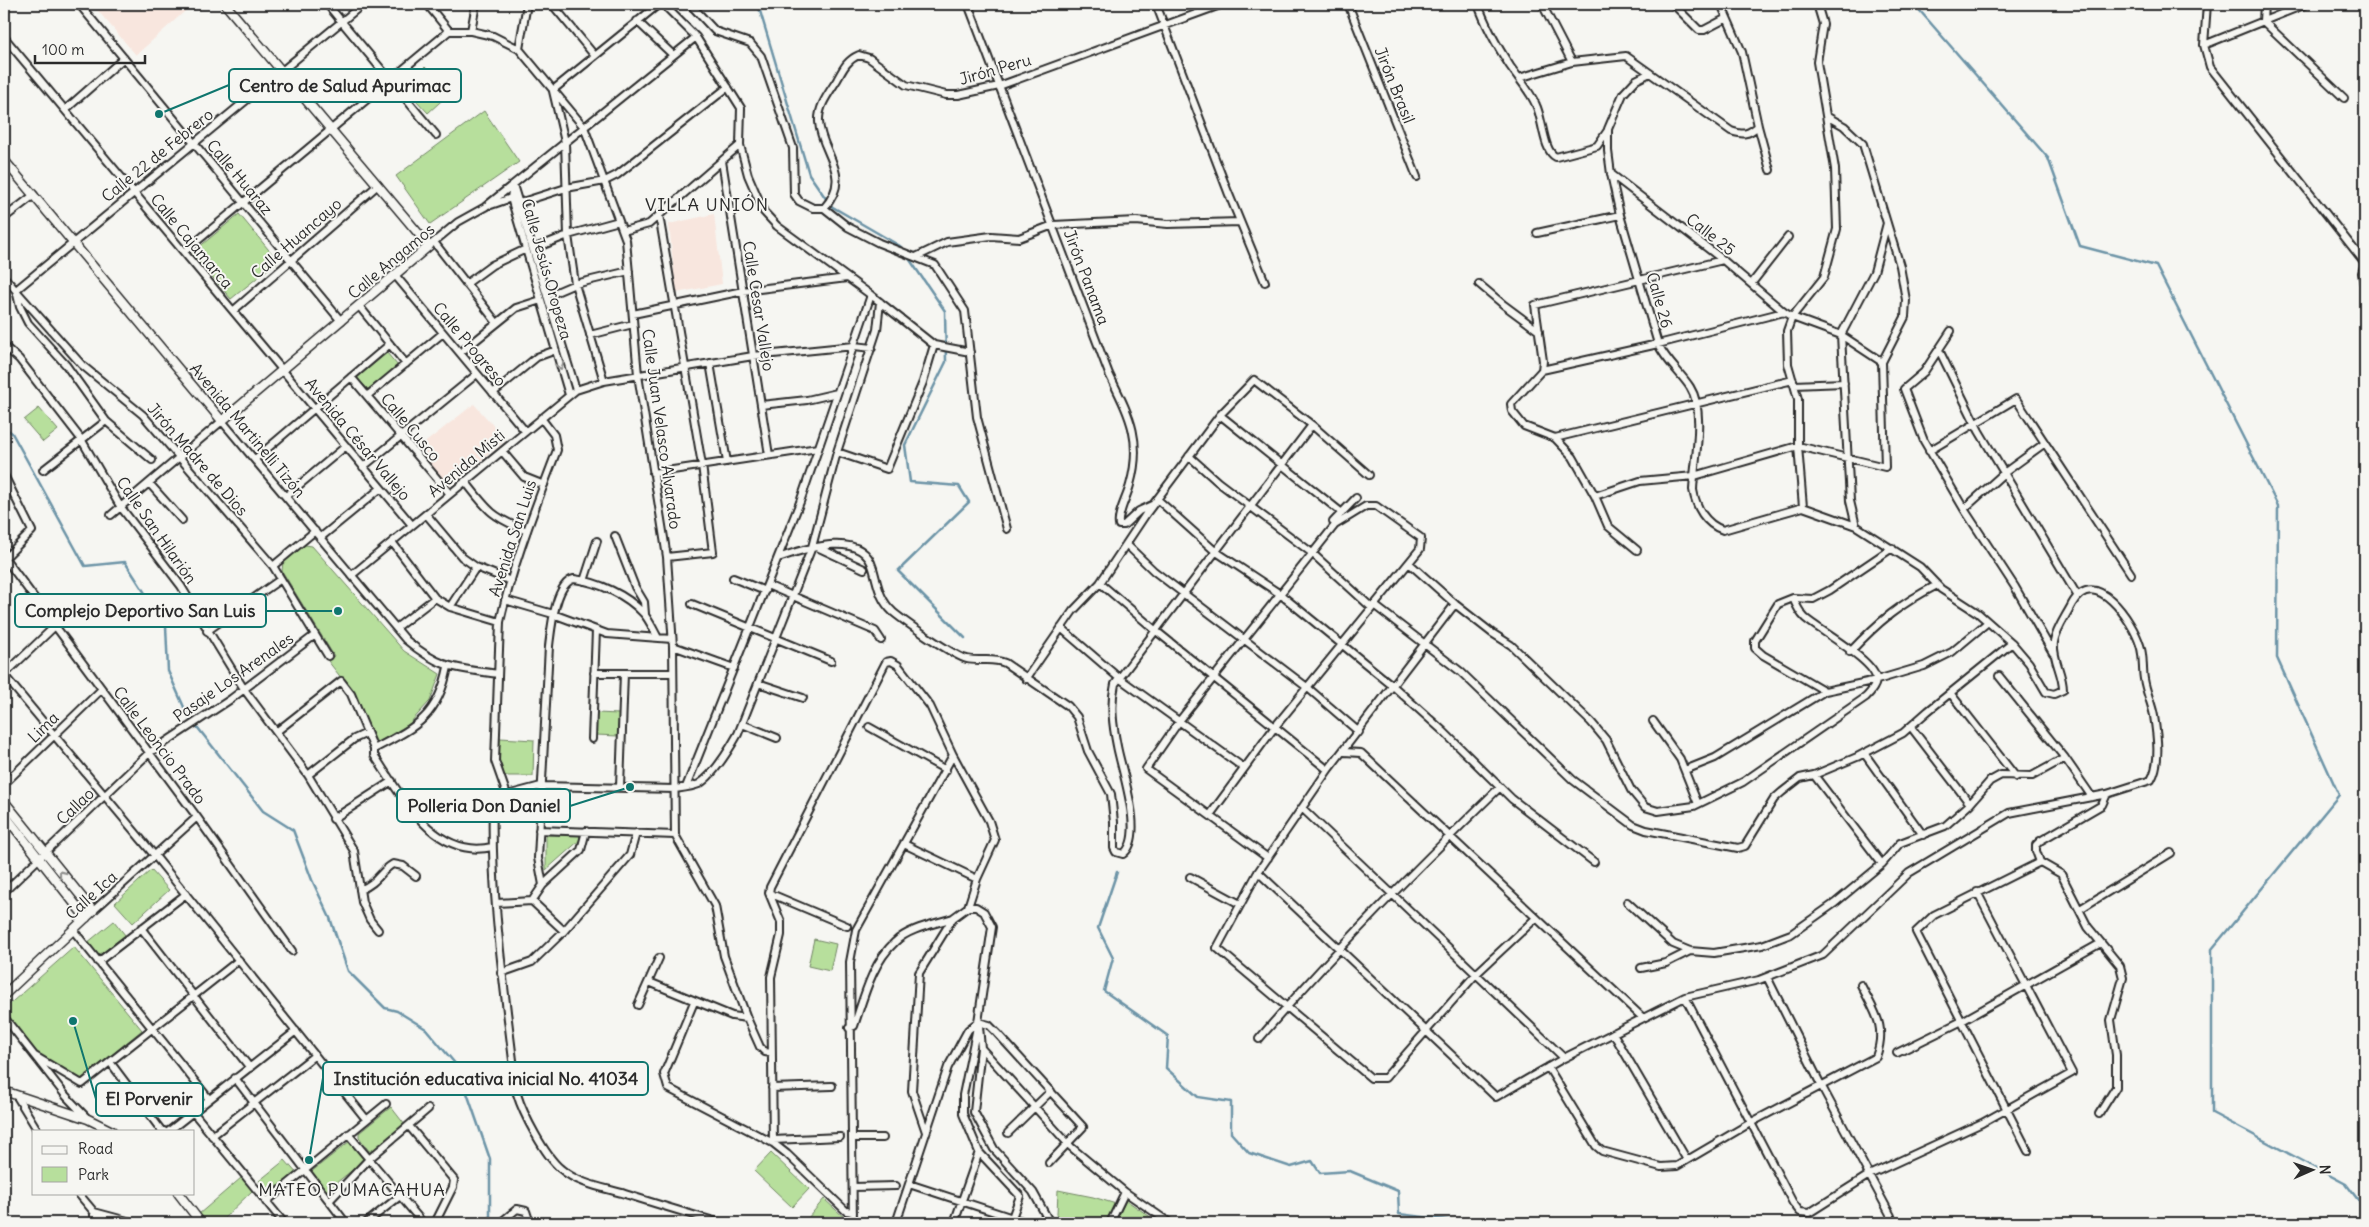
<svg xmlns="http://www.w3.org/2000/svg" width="2369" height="1227" viewBox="0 0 2369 1227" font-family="Delius,sans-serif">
<rect width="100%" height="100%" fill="#f6f6f2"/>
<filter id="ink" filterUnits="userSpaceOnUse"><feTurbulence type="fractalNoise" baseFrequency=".02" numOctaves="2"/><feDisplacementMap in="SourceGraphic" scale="10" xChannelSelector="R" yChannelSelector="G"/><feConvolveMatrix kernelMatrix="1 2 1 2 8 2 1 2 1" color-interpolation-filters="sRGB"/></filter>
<g filter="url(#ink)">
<path fill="#f8e6de" d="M 92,4 L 193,4 L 136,55 Z
M 714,214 L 722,284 L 676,293 L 669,224 Z
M 474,404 L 506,440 L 449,487 L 417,449 Z"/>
<path fill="#b7df9c" stroke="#718564" d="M 425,67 L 450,93 L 428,113 L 404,87 Z
M 484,111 L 519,162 L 430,224 L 396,176 Z
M 239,214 L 278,261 L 231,299 L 192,253 Z
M 387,353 L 398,366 L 368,389 L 357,378 Z
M 39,408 L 58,430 L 43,442 L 24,420 Z
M 305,545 L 312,546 L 404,651 L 440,674 L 430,701 L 409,724 L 377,743 L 353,693 L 328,661 L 334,656 L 282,571 L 283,562 Z
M 597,713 L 619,714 L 618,736 L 596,735 Z
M 500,738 L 534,740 L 533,776 L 498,776 Z
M 546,835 L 581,835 L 581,839 L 546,870 Z
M 151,870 L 169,890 L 133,923 L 115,903 Z
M 114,921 L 125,935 L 98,956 L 87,943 Z
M 814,939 L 836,944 L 830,971 L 808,966 Z
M 74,947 L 142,1030 L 81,1080 L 38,1054 L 4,1011 L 4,1009 Z
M 391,1107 L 405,1125 L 373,1151 L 369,1151 L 359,1137 L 359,1133 Z
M 350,1141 L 365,1160 L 326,1191 L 311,1172 Z
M 771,1153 L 809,1189 L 792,1207 L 754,1171 Z
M 285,1160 L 298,1175 L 272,1197 L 259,1181 Z
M 241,1178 L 253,1190 L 219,1223 L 207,1223 L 199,1214 Z
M 1058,1190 L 1093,1197 L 1116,1204 L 1106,1223 L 1059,1223 L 1057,1214 Z
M 824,1199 L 846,1219 L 843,1223 L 814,1223 L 808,1218 Z
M 1126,1200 L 1159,1223 L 1115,1223 Z"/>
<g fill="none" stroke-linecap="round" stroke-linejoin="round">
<path stroke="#6d94a7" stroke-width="2.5" d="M 756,4 L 760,11 L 809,174 L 831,206 L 900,246 L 903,250
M 1914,4 L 2048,158 L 2080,246 L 2156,266 L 2278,506 L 2277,658 L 2339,795 L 2212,949 L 2212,1113 L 2346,1184 L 2365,1209
M 908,257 L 945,311 L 946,362 L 905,445 L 910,482 L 959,486 L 969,502 L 898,571 L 965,638
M 4,427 L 12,433 L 85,566 L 125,562 L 166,626 L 168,671 L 187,714 L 263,811 L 293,830 L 312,880 L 330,918 L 348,971 L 385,1008 L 397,1011 L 426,1029 L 458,1067 L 490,1159 L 490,1223
M 1117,872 L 1098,928 L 1113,958 L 1104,991 L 1168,1036 L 1166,1068 L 1198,1097 L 1231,1102 L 1231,1133 L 1249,1153 L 1291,1167 L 1312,1161 L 1320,1173 L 1350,1171 L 1398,1191 L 1399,1214 L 1470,1223"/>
<defs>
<path id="minor" d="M 79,4 L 341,321
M 327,4 L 436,135
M 427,4 L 449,31
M 552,4 L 595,56
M 663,4 L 696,37 L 741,108 L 740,145 L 748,175 L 764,212 L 777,226 L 871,295 L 934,345 L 970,352
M 690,4 L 715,31 L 750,43 L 761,56 L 793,148 L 794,194 L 799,201 L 813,208 L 824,208 C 854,175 821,154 819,122 C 818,106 829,93 837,80 C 843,69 847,60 859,55 L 869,58 L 906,85 L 946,95 L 958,95 L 999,86 L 1223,4
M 968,4 L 1109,374 C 1129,415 1143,439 1130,485 C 1127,497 1117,514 1119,525 L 1124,525 L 1139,511 L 1152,505
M 1156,4 L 1228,192 L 1265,282
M 1348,4 L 1417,177
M 1478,4 C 1486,27 1497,46 1510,66 C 1519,79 1530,91 1536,105 C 1543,119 1543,151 1556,157 L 1597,146 L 1608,130
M 1542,4 L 1572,62
M 1673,4 L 1699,30 L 1704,30 L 1727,18
M 2207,4 L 2204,45 L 2210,67 L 2365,263
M 2264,4 L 2263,21 L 2344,98
M 637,21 L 673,55
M 449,31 L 471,31 L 493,36 L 519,49 L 584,127 L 626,240 L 638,375 L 667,557 L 673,646 L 675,835 L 715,906 L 724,956 L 747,1018 L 760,1047 L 765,1052 L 771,1053
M 471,31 L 476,4
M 4,37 L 412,525
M 2204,45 L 2306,4
M 519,49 L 527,4
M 1519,78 L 1572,62 L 1626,56 L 1731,131 C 1743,135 1748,135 1758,126 L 1742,52 L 1721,4
M 553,90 L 659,4
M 553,91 L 565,142 L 568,235 L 575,284 L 604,381
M 65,110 L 124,58
M 1758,126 L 1770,170
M 722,161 L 769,455
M 1611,174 L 1723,260 L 1784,312 L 1792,317 L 1841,335 L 1882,362
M 513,185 L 511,198 L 569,395
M 514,188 L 576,390
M 519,203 L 566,188 L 605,181 L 617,175 L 728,87
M 491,205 L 514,197
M 824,208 L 848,227 L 879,243 L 935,265 L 965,311 L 977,417 L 1007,529
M 659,215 L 702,465 L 713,552 L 667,557
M 4,218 L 34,195
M 623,231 L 649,224 L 740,145
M 1537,233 L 1620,215
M 434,242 L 497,323
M 429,246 L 458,222 L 485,207 L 696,37
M 533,249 L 568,235 L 619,221
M 184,252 L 449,31
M 916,257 L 947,242 L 991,236 L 1019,238 L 1053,225 L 1136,221 L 1168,224 L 1240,222
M 2365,263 L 2362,273 L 2365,291
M 395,275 L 525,431
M 4,277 L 82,365 L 143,415 L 273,566 L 328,656
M 1752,283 L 1788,237
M 466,284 L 492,265 L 526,249
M 1479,284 L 1504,305 L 1539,331
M 547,296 L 575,284 L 629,271
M 359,306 L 406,364
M 233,311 L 378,185
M 633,314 L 743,291 L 847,278
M 1951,331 L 1924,372 L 1904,389 L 1924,441 L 1964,509 L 2015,587 L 2053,653
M 590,335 L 633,324
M 4,346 L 19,359 L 81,439 L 120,506 L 181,586 L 244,689 L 308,775 L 354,851 L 362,902 L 370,920 L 378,930
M 1939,350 L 1979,431 L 2077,595
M 460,353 L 516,308 L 541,300
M 710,363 L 727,462
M 1542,370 L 1658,344 L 1784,312
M 351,377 L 450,494
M 1794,385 L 1844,383
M 493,393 L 537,357 L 556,350
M 367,396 L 443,333
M 761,405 L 807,400 L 837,393
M 1220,415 L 1342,513
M 1555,438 L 1793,380
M 502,451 L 524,477 L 544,485
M 1929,451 L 2016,399 L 2131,574
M 837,452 L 887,469 L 923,382 L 934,345
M 1189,456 L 1218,482 L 1312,553 L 1372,608
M 255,459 L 390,344
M 152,460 L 106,421 L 66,365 L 28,323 L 20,307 L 16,290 L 363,4
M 363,467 L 477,374
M 43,470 L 106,421
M 653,473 L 818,448
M 4,475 L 32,531 L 4,559
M 465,481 C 488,511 492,517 527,531
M 149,483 L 182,520
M 286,496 L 346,446
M 1595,496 L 1640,481 L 1694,476 L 1798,446 L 1885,467 L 1882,362 L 1905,317 L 1906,300 L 1900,266 L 1863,144 L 1844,126 L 1828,117
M 1157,499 L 1215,551 L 1280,594 L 1393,686 L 1443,731 L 1512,799 L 1594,862
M 1803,507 L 1798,446 L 1798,399 L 1788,364 L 1787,331 L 1792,317 L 1824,277 L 1837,229 L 1835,169 L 1817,62 L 1823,24 L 1817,4
M 1964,509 L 2004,473 L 2045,443
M 426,514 L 462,557 L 476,567 L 511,581
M 111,515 L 222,421 L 406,640 C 441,669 455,668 498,674
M 1334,523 L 1333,522 L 1356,498
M 1856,526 L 1850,501 L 1841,335 L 1874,272 L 1887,223
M 615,536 L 635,587 L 644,602 L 645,614
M 320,538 L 381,488
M 392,542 L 435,598 L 450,607 L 500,622
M 1126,544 L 1154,571 L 1308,688 L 1359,732
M 817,547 L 864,569
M 1637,550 L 1608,526 L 1595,496 L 1573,457 L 1555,438 L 1524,426 L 1512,411 L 1511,404 L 1542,370 L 1543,361 L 1535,305 L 1723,260
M 4,557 L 197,817 L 292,951
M 778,558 C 802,550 862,528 873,568 C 878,585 879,599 893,612 C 904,621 955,657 967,659 C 980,662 992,657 1005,663 L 1068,706 L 1077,717 L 1088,751 L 1111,794 L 1114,822 L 1114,848 L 1116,852 L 1123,854 C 1146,838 1121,769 1117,746 C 1113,726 1110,705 1115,684 L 1312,425
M 1409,563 L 1455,604 L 1492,633 L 1511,645 L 1591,722 L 1606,740 L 1631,790 L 1645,807 L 1658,811 L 1694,806 L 1743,782 L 1866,697 C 1870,693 1875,688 1876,681 C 1879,663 1820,631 1805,618 C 1799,612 1796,605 1793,598
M 273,566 L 315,531
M 352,575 L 576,390 L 604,381 L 753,356 L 854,346 L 872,348
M 733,578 L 765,591
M 584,581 L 597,541
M 1100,583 L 1155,630 L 1328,770
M 767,585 L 875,631 L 881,640
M 505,600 L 553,614 L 607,634 L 672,639
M 692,604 L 831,661
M 1455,604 L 1328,770 L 1258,872 L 1217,948 L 1371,1078 L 1385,1078 L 1476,974 L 1536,918
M 1374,605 L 1461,672 L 1573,780 L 1633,825 L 1646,830 L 1738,848 L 1745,846 L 1774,799 L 1782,792 L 1800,778 L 1814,775 L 1857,757 L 1903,733 L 1928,711 L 2012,643
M 450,607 L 476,567
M 396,628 L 435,598
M 1061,628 L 1119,678 L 1244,768
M 207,631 L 281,579
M 673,646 L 734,668
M 1850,652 C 1879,621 1900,604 1937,585
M 594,673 L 673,673
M 4,675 L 155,856 L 366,1119
M 4,675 L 55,626
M 1999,676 L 2065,758 L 2092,797
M 1026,679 L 1073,611 L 1100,583 L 1146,514 L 1220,415 L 1254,380 L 1312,425 L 1369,475
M 758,683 L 803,698
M 1825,691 L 1763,655 L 1755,648 L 1755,641 L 1778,604 L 1793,598 L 1813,599 L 1830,590 L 1892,548
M 1951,694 L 2016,777
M 1653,721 L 1680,759 L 1698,804
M 742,724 L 777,738
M 869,727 L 946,770
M 1911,727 L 1970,804
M 276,732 L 341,681 L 351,694 L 374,749 L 374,755 C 401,795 434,860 492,847
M 592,739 L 596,630
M 374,749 C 416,727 438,717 448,667
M 1344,752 L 1361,753 L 1643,1018
M 1864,753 L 1923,835
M 953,755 L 989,821 L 995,840 L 977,879 L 968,907
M 1685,770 L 1715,758 L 1825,691 L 1877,680 L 1924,666 L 1952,652 L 1988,622
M 308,775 L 354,739 L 367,733
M 1814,775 L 1882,864
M 4,784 L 102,689
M 620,787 L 624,673
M 686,787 L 800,502 L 871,295
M 507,795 L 495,761 L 500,622 C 513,563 536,506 557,450 L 554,435 L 541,418
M 1302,808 L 1564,1058
M 1210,815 L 1274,728 L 1420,549 L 1421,538 L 1376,506 L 1366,506 L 1335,525 L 1180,720 L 1146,769 L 1268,858
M 333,819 L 392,781
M 539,830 L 675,835
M 904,844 L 977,879
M 1258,872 L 1496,1097 L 1564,1058 L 1685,997 L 1759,980 L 1823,955 L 1909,873 L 2009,813 L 2107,794 L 2151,780 C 2161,763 2157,735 2154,716 C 2152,704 2146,692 2144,679 C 2142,668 2144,656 2140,645 C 2133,622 2095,564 2072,604 C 2066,616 2056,629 2054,642 C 2052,659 2063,673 2063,690 L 2054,694 L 2046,692 L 2029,663 L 2012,643 L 1978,613 L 1941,589 L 1920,567 L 1856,526 L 1803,507 L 1723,530 C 1705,524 1696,507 1693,490 C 1694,461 1706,412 1690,387 C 1680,372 1666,361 1658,344 L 1620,215 L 1611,174 L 1608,151 L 1608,129 L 1623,94 L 1636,80 L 1650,73
M 1190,877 L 1240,904
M 543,885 L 538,858 L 549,646 C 551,630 555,583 574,579 C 598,582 627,595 643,613 C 649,619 653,629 657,636
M 360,890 C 379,882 379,872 393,864 L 403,866 L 416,876
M 4,892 L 149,753 L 231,699 L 315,635
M 769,893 L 847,926
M 532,901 L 543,885 L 581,850 L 586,831
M 1627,902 L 1673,944 L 1690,951 L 1714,953 L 1762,945 L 1791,934 L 1835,903 L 1882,864 L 1900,843 L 1945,826 L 1970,804 L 1990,781 L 2001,775 L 2032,776 L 2065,758
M 496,903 L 532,901 L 564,931
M 2080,909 L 2171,853
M 93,911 L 197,817
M 141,928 L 250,1068
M 73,930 L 209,1099
M 98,962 L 186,894
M 1641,968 L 1666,963 L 1690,951
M 501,973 L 532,962 L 564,931 L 630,855 L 636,833
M 1767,977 L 1821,1085 L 1891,1216
M 649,982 L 732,1016 L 747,1018
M 1685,997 L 1793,1203 L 1800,1212 L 1809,1213 L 1869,1175 L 1982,1123 L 2072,1073 L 1977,892
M 694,1002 L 664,1074 L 668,1088 L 773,1143 L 787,1154 L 846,1211 L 853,1212
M 638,1005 L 659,958
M 4,1017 L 66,1096 L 87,1118
M 978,1022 L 989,1025 L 997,1033 L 1083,1127 L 1049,1163
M 979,1026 L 981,1048 L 974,1112 L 994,1149 L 1033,1192 L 1050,1223
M 849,1028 L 854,1026 C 864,997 872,963 895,942 C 909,928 935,924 953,918
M 1613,1033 L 1687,1160
M 1259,1039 C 1334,951 1417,868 1500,787
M 981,1048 L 1071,1147 L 1125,1192 L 1170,1223
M 1897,1053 L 1962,1021 L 2101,943
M 35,1056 L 82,1084 L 239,960
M 110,1062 L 161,1130 L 164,1131
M 1548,1067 L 1596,1146 L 1602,1151 L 1661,1167 L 1677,1166 L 1752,1122 L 1876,1057 C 1887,1026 1875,1013 1861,985
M 235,1078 L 346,1223
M 772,1088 L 832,1086
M 16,1095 L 38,1131
M 193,1112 L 284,1223
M 2099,1114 L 2116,1087 L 2116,1055 L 2111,1020 L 2123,978 L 2120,966 L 2088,927 L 2061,874 L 2040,862 L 2036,851 L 2036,845 L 2040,841 L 2102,805 L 2107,794
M 409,1126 L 454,1180 L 453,1187 L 435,1223
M 169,1131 L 296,1031
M 926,1132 L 912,1091 L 919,973 L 953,918 L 968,907 L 976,907 L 984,912 L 992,927 L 978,1022 L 963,1095 L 963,1114 L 979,1152 L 954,1223
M 1008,1133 L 1051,1091
M 348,1134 L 423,1223
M 212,1136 L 315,1055
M 853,1138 L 883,1138
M 773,1140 L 840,1137
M 773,1143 L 771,977 L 781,935 L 781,922 L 769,893 L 770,887 L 886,662 L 891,661 L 898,665 L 930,706 L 953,755 L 856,930 L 850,962 L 853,1223
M 2028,1151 L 1916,932 L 1934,915 L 2040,862
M 979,1152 L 1020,1196 L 1010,1223
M 909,1184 L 1028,1223
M 853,1187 L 896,1186
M 78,1193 L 94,1212 L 135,1223
M 329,1201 L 369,1159 L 428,1109
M 266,1202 L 386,1104
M 94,1212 L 94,1223
M 366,1223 L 400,1196
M 500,1223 L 517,1209 L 526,1211 L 530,1223
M 721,1223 C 689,1214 657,1204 625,1194 C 605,1188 578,1184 561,1169 C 545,1156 523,1114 517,1094 C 506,997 490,901 493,803 L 507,795 L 541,786 L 675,789 C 682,788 692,787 699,784 C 714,775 729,750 738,734 L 812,547 L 837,452 L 877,330 L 880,302
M 896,1223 L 948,1067 L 968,1030 L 978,1022
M 1110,1223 L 1125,1192"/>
<path id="tertiary" d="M 4,160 L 222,421 L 429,246 L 225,4
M 4,801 L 93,911 L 4,995
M 4,814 L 86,918
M 4,1091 L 88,1119 L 112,1131
M 178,1193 L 201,1223"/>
</defs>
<use href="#minor" stroke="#2b2b2b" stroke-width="10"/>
<use href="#tertiary" stroke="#2b2b2b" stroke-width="11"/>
<use href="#minor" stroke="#f6f6f2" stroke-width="6"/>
<use href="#tertiary" stroke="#f6f6f2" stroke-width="8"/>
</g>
<defs><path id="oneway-chevron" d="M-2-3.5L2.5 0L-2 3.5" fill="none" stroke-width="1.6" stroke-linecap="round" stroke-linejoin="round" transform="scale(1.25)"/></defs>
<g stroke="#90908e">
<use href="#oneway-chevron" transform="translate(560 366) rotate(74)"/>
<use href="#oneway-chevron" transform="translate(62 874) rotate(-129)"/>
</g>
</g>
<g text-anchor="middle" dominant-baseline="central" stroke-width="4" stroke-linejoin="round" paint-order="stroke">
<g font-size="16" fill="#2b2b2b" stroke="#f6f6f2">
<text transform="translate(995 69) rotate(-16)">Jirón Peru</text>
<text transform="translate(1395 85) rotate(68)">Jirón Brasil</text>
<text transform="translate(157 155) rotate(-39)">Calle 22 de Febrero</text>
<text transform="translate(240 177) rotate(50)">Calle Huaraz</text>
<text transform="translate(1711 234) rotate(38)">Calle 25</text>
<text transform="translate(296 238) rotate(-41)">Calle Huancayo</text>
<text transform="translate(192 241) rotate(50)">Calle Cajamarca</text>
<text transform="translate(391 261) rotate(-40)">Calle Angamos</text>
<text transform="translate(547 269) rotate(74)">Calle Jesús Oropeza</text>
<text transform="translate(1087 277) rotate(69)">Jirón Panama</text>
<text transform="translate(1660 300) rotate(74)">Calle 26</text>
<text transform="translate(759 306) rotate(81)">Calle Cesar Vallejo</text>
<text transform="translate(470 344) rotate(50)">Calle Progreso</text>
<text transform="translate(411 427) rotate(50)">Calle Cusco</text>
<text transform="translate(662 429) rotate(82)">Calle Juan Velasco Alvarado</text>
<text transform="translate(248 430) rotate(50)">Avenida Martinelli Tizón</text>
<text transform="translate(358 439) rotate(50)">Avenida César Vallejo</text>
<text transform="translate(198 459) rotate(49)">Jirón Madre de Dios</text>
<text transform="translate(466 463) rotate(-40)">Avenida Misti</text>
<text transform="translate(157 530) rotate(55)">Calle San Hilarión</text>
<text transform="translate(512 538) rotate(-72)">Avenida San Luis</text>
<text transform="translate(233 677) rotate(-35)">Pasaje Los Arenales</text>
<text transform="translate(43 727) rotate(-44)">Lima</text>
<text transform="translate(160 745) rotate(53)">Calle Leoncio Prado</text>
<text transform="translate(75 806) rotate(-44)">Callao</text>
<text transform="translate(91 895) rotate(-42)">Calle Ica</text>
</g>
<g font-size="18" letter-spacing="1" fill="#2b2b2b" stroke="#f6f6f2">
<text x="707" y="204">VILLA UNIÓN</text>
<text x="352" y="1189">MATEO PUMACAHUA</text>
</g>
</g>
<path fill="none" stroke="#0f766e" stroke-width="2" d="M159 114L229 85M338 611L266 611M630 787L570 806M309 1160L323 1078M73 1021L96 1099"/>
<g fill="#0f766e" stroke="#f6f6f2" stroke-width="2">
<circle cx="159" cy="114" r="5"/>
<circle cx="338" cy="611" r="5"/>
<circle cx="630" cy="787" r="5"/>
<circle cx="309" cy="1160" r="5"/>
<circle cx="73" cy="1021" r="5"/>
</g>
<g fill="#f6f6f2" stroke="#0f766e" stroke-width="2">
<rect x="229" y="69" width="232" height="33" rx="5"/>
<rect x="15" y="594" width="251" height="33" rx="5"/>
<rect x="397" y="789" width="173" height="33" rx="5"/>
<rect x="323" y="1062" width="325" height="33" rx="5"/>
<rect x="96" y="1083" width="107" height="33" rx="5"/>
</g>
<g font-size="18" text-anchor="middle" font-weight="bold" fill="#2b2b2b">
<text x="345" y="92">Centro de Salud Apurimac</text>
<text x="140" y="617">Complejo Deportivo San Luis</text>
<text x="484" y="812">Polleria Don Daniel</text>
<text x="486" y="1085">Institución educativa inicial No. 41034</text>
<text x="149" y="1105">El Porvenir</text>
</g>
<rect width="2369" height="1227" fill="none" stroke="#f6f6f2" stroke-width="20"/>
<rect x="10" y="10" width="2349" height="1207" fill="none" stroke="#2b2b2b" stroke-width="2" filter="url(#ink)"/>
<rect x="32" y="1130" width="162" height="65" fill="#f6f6f2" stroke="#a5a5a2"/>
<rect x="42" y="1146" width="25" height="8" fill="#f6f6f2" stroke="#a5a5a2"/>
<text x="78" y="1154" font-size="15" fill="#2b2b2b">Road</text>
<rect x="42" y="1167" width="25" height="15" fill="#b7df9c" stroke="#a5a5a2"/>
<text x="78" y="1180" font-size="15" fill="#2b2b2b">Park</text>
<g transform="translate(2312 1170) rotate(88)" stroke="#f6f6f2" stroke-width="4" paint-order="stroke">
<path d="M0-4L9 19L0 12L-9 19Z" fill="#2b2b2b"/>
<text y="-8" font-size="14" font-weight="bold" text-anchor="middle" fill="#2b2b2b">N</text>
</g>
<path d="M35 55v8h110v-8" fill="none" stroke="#2b2b2b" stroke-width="2.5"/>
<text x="42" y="55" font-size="15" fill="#2b2b2b" stroke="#f6f6f2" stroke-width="4" paint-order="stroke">100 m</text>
</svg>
